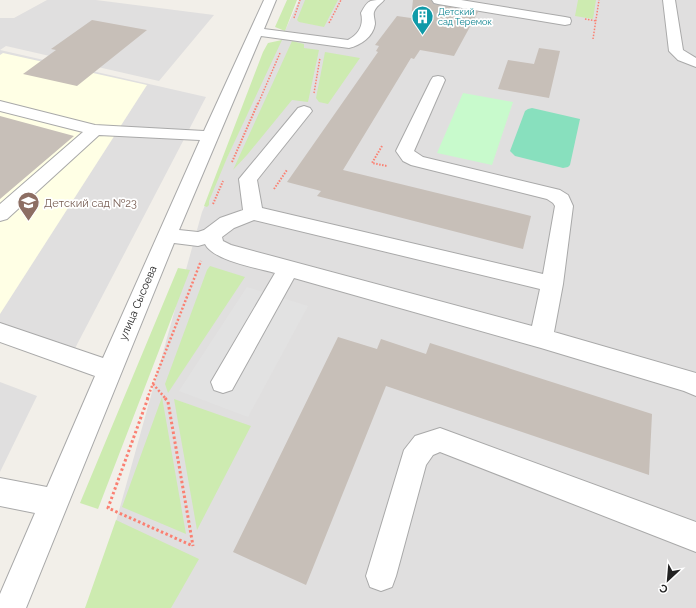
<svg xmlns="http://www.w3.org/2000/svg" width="696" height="608" viewBox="0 0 696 608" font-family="Raleway,sans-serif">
<rect width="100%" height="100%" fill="#f2efe9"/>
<path fill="#e0dfdf" d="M 47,0 L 96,0 L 214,15 L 159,81 L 6,46 L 0,50 L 0,18 L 14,18 Z
M 299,0 L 696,0 L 696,608 L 92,608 L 202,212 Z
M 0,50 L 206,97 L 71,356 L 0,329 Z
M 0,382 L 37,396 L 0,472 Z"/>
<path fill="#ffffe5" d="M 3,53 L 147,85 L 0,314 L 0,55 Z"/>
<path fill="#cdebb0" d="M 287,0 L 297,0 L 285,31 L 275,27 Z
M 305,0 L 338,0 L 324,27 L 299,22 L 297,20 Z
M 578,0 L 596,0 L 593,19 L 575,16 Z
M 282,40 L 227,158 L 209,201 L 209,205 L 207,207 L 204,206 L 263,52 L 268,43 Z
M 292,41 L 304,44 L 304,48 L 319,50 L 308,102 L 292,100 L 247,155 L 233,170 Z
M 325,52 L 360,58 L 328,104 L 319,102 L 316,98 Z
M 210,266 L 245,277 L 168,393 L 165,384 L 207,270 Z
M 178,268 L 190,270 L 98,509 L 80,503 Z
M 162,397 L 186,534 L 122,507 Z
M 174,399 L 251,426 L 197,530 Z
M 116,520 L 199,559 L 171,608 L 85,608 Z"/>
<path fill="#c8facc" d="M 463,93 L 513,102 L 492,165 L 437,153 Z"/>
<path fill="#88e0be" d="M 532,108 L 580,119 L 570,165 L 568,167 L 563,168 L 515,156 L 510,151 L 525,111 L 528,109 Z"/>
<path fill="#e2e2e2" d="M 247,287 L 308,306 L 248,417 L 179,391 Z"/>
<path fill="#c7bfb8" d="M 413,0 L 431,0 L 434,4 L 478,12 L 454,56 L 420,50 L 414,59 L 411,58 L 343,170 L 531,216 L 523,249 L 317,196 L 321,191 L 287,182 L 378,52 L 376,51 L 379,46 L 375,45 L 397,16 L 411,18 Z
M 92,20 L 147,30 L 77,86 L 23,74 L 56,50 L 51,49 Z
M 539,48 L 560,51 L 549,98 L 498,89 L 508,60 L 534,64 Z
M 0,116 L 74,136 L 0,199 Z
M 338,337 L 377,349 L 381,339 L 426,354 L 430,343 L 652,414 L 649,475 L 386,386 L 306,585 L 233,552 Z"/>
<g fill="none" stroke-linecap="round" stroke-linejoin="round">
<defs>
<path id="minor" d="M 264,0 L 276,0 L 264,29 L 348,40 C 359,34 364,25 361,13 C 368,0 369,0 384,0 C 381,4 376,6 374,12 C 373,15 375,20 375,24 C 373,37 361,45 349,48 L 261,36 L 179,230 L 198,232 L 204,230 L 220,218 L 243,210 L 239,179 L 298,108 L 304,106 L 310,108 L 312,111 L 257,180 L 262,208 L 543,274 L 555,206 L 553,203 L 547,199 L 411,165 L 403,161 L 396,151 L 431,80 L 433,77 L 438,76 L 443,77 L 445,80 L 414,151 L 423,157 L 560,190 L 568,195 L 573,206 L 563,284 L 554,332 L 696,373 L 696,396 L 684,391 L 541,348 L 294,278 L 232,390 L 223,393 L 214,390 L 211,382 L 275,273 C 257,268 214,261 205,244 L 198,246 L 174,243 L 26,608 L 0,608 L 0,594 L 35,513 L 0,506 L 0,478 L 47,487 L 95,376 L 0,342 L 0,323 L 103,358 L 200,140 L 99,135 L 7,219 L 0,221 L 0,204 L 83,132 L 0,111 L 0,101 L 95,125 L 204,131 ZM 254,220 L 540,289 L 532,326 L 231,245 L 223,241 L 222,237 L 234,228 Z
M 432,0 L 461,0 L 565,17 L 570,18 L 571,21 L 570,24 L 565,25 L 438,4 L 434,3 Z
M 663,0 L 675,0 L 683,50 L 696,58 L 696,67 L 678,60 L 669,51 Z
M 440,428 L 696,522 L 696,552 L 440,452 L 433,455 L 426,465 L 396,576 L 392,587 L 381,591 L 370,587 L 366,576 L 404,450 L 415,436 Z"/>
</defs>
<use href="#minor" stroke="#a9a9a9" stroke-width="2"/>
<path stroke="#fa8072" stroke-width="1.5" stroke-dasharray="1.5 1.5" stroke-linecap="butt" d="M 294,18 L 300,0
M 585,19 L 596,21
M 329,23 L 341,0
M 593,39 L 599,0
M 314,93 L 320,58
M 258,104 L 280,53"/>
<path stroke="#fa8072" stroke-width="2" stroke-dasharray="1.5 1.5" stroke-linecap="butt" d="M 382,146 L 372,163 L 387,166
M 232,162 L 258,103
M 274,189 L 287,170
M 213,204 L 223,181"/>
<path stroke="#fa8072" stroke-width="2.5" stroke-dasharray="2 2" stroke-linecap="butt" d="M 153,384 L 166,399
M 147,399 L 201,261"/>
<path stroke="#fa8072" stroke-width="3" stroke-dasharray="2.5 2.5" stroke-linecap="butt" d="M 148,398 L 108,508 L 193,546
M 165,398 L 168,402 L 193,546"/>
<use href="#minor" fill="#fff" fill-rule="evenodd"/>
</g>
<defs>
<symbol id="building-pin" viewBox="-11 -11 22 30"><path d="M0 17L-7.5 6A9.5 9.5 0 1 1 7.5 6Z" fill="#0f9aa8" stroke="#fff"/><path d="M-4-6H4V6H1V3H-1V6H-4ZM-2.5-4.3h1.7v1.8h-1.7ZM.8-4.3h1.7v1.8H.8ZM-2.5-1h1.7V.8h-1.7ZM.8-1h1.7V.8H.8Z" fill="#fff"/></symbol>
<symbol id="school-pin" viewBox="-11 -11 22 30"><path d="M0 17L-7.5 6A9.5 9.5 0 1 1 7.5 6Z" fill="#8d6e63" stroke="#fff"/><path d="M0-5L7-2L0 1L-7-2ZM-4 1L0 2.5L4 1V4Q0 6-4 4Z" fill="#fff"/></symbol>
</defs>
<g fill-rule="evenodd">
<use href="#building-pin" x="410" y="4" width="25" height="34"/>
<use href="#school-pin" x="16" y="190" width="25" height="34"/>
</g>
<g text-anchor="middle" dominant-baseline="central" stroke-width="3.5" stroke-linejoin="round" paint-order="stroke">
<g font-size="9" fill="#0d838f" stroke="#fff" text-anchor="start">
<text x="438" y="12">Детский<tspan x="438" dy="10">сад Теремок</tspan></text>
</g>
<g font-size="11" fill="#785e54" stroke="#fff" text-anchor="start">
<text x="44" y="203">Детский сад №23</text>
</g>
<g font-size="11" fill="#222" stroke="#fff">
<text transform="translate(138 303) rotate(-67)">улица Сысоева</text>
</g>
</g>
<g transform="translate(668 580) rotate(206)" stroke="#ffffff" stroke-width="3" paint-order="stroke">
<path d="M0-3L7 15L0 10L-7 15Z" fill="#222222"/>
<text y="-6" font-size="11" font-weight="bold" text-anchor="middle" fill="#222222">С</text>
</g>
</svg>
